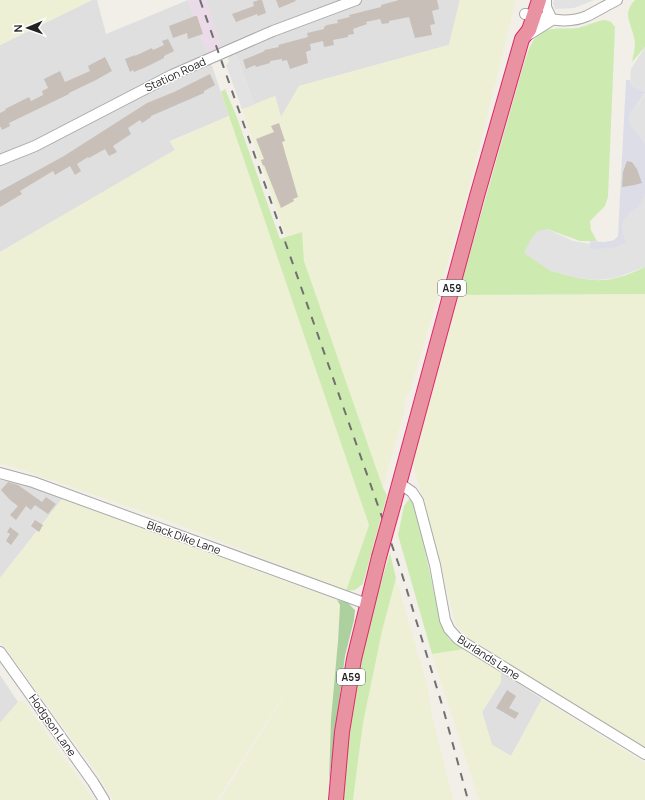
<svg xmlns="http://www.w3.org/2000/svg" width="645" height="800" viewBox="0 0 645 800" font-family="Manrope,sans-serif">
<rect width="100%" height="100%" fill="#f2efe9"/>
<path fill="#e0dfdf" d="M 92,0 L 97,0 L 106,34 L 188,0 L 207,53 L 206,0 L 460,0 L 449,45 L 299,86 L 281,118 L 275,96 L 254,105 L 239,61 L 233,51 L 210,60 L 229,116 L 170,141 L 175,150 L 0,252 L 0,45 Z
M 0,480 L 22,484 L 62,499 L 0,578 Z
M 501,672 L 542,699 L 511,756 L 492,745 L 482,712 L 501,682 Z
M 0,675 L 18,702 L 0,723 Z"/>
<path fill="#ebdbe8" d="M 188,0 L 206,0 L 221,47 L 207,53 Z"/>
<path fill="#eef0d5" d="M 0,0 L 92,0 L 0,45 Z
M 460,0 L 516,0 L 467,197 L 410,391 L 406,396 L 404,412 L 383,488 L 304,261 L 302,232 L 286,237 L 242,109 L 275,96 L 281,117 L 299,86 L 449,45 Z
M 229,116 L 369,525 L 346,591 L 172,522 L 17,468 L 0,464 L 0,252 L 175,150 L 170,142 Z
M 645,294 L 645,750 L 466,637 L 456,625 L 413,464 L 458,295 Z
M 62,499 L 337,600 L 340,605 L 338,641 L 331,719 L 328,800 L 220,800 L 305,661 L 217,800 L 113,800 L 97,773 L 0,641 L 0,578 Z
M 396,578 L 428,688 L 432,716 L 453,800 L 353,800 L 363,723 L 382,631 Z
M 464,649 L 501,672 L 501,682 L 482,712 L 492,745 L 511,756 L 542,699 L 645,763 L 645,800 L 479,800 L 432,654 Z
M 24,701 L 94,800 L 0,800 L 0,723 L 18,702 Z"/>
<path fill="#cdebb0" d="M 635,0 L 645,0 L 645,47 L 632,62 C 633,56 635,49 635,44 C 634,26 620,15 635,0 Z
M 605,20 L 611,22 L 615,27 L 608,197 L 605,206 L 590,221 L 591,230 L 597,241 L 580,241 L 547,229 L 549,270 C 570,276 593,284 616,278 C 626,276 636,271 645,267 L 645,294 L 458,295 L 522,70 C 528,53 531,31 553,29 C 561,28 570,29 578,28 C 587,26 595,21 605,20 Z
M 225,89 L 236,115 L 280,239 L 302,232 L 304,261 L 383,488 L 387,495 L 363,584 L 355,590 L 346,591 L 369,525 L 229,116 L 221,92 Z
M 409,499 L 413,502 L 424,546 L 439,616 L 444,631 L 449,639 L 464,649 L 432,654 L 398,535 L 404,506 Z
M 390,553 L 396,578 L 382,631 L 363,723 L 353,800 L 342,800 L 346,749 L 366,633 Z"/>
<path fill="#add19e" d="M 337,600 L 348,603 L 355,610 L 354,620 L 345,656 L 329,782 L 331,719 L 338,641 L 340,605 Z"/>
<path fill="#e2e2e2" d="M 554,0 L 594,0 L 574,8 L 555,9 L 553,3 Z
M 645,47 L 645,144 L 642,139 L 631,125 L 629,119 L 630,114 L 645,94 L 630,85 L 631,69 Z
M 233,51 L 239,61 L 254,105 L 242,109 L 226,65 L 229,62 L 227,53 Z
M 645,196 L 645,267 L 615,278 L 597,280 L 576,278 L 549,270 L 524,253 L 531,239 L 538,231 L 547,229 L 573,241 L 590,244 L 590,248 L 627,243 L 624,236 L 622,228 L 624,219 L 638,207 Z"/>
<path fill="#dddde8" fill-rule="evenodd" d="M 626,80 L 630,80 L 630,85 L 645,93 L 630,114 L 629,119 L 631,125 L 642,139 L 645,144 L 645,196 L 638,207 L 624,219 L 622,228 L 624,236 L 627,243 L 612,248 L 590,249 L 590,241 L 604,242 L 610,241 L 614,240 L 618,236 ZM 628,161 L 632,162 L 637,169 L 641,183 L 635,185 L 627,186 Z"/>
<path fill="#c7bfb8" d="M 259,0 L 262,0 L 266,13 L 258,16 L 257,14 L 236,22 L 232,14 L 254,6 L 253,2 Z
M 276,0 L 295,0 L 296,1 L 279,8 Z
M 399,0 L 437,0 L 439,9 L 432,11 L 435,24 L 430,25 L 432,35 L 415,38 L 409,17 L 389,21 L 389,23 L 382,24 L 380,19 L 366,22 L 367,24 L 353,29 L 354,34 L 348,35 L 348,37 L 333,40 L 334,45 L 324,47 L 323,41 L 310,44 L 311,50 L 306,52 L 308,63 L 290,69 L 287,60 L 282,61 L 282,59 L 270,61 L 270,63 L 256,67 L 255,65 L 246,69 L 243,60 L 265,51 L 264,50 L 279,47 L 278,45 L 308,37 L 307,33 L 324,29 L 324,27 L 327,25 L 338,23 L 337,20 L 350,17 L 349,15 L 381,7 L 381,5 Z
M 195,16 L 197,16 L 203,34 L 188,39 L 187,33 L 173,38 L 169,26 Z
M 168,39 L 174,51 L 164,56 L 164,58 L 146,67 L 134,72 L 133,70 L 130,72 L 125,59 L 135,55 L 135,56 L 152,48 L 153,50 L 164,45 L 162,41 Z
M 105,57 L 112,71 L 96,80 L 69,93 L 69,94 L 9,123 L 10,126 L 2,130 L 0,126 L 0,113 L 6,110 L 5,109 L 29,97 L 31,101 L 43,95 L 42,91 L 48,88 L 44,79 L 60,71 L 65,82 L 90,71 L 88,66 Z
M 210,74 L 215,85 L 204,91 L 204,93 L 151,116 L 151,117 L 142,123 L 140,120 L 128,128 L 131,134 L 113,146 L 117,152 L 109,156 L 105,149 L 89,158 L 88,157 L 77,164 L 81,171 L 75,175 L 70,166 L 55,175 L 53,171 L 20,191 L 22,194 L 0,207 L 0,191 L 64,156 L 147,103 L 174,92 Z
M 279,123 L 285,141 L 282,142 L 298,197 L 293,199 L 294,201 L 281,208 L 264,165 L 263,166 L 261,160 L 264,159 L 256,139 L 274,132 L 271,126 Z
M 627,161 L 632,162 L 637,169 L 642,183 L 635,185 L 622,187 L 623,172 Z
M 8,482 L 18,485 L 42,502 L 46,497 L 56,504 L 48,514 L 35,505 L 31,510 L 26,506 L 16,520 L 10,515 L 18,506 L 10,500 L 1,490 Z
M 35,520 L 43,525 L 39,532 L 31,526 Z
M 10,527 L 19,534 L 11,545 L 6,541 L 10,534 L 7,532 Z
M 507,690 L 516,696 L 509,708 L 519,713 L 515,719 L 496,708 Z"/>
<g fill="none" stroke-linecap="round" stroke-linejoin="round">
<defs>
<path id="minor" d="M 546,0 L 546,7 L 552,20
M 525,14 C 545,18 566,25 587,16 C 597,11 607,5 617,0
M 525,37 L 552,20
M 0,160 L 35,146 L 172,75 L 273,31 L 356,0
M 0,473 L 33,482 L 367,604
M 399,483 L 412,492 L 418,501 L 435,565 L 445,620 L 449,629 L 458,639 L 645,754
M 0,652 L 93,782 L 104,800"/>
<path id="highway" d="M 394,503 L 477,196 L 522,39 L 529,30 L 539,0
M 336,800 L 342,732 L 354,659 L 379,557"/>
</defs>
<use href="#minor" stroke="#a9a9a9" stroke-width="12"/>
<use href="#highway" stroke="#dc2a67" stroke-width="16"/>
<use href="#minor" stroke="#fff" stroke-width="10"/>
<use href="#highway" stroke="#e892a2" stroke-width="14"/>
<path stroke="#707070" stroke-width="2" stroke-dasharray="8 8" stroke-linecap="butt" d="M 200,0 L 401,571 L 443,708 L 468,800"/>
<defs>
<path id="highway-bridge" d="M 379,557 L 394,503"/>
</defs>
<use href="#highway-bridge" stroke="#dc2a67" stroke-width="16" stroke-linecap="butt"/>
<use href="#highway-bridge" stroke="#e892a2" stroke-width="14"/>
</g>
<g text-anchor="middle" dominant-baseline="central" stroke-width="3" stroke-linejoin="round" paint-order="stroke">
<g fill="#fff" stroke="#646464" stroke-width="1">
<rect x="438" y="280" width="28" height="16" rx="3"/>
<rect x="337" y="669" width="28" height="16" rx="3"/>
</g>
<g font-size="10" font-weight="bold" fill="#222">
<text x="452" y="288">A59</text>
<text x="351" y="677">A59</text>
</g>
<g font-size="11" fill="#222" stroke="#fff">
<text transform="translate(175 74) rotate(-25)">Station Road</text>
<text transform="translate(184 537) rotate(20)">Black Dike Lane</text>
<text transform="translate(489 657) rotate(33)">Burlands Lane</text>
<text transform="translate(53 725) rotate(55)">Hodgson Lane</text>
</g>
</g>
<g transform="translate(28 28) rotate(268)" stroke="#ffffff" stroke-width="3" paint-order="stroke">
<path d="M0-3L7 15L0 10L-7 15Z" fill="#222222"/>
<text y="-6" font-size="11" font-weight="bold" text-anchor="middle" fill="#222222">N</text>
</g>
</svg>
